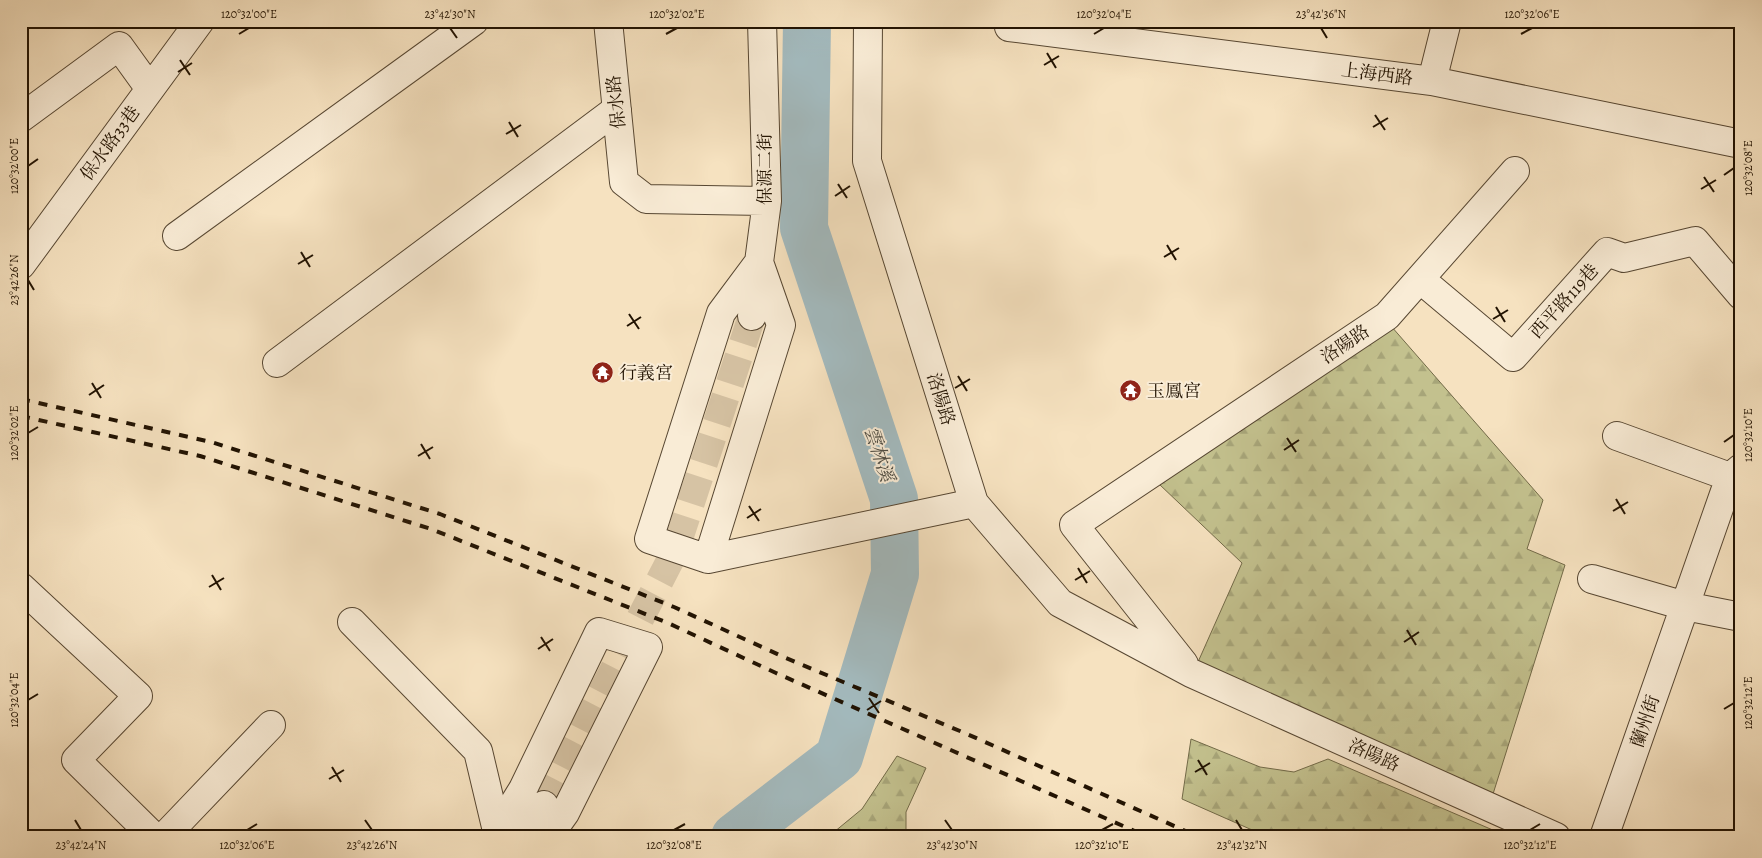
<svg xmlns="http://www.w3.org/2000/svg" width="1762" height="858" viewBox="0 0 1762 858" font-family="Alegreya,'Noto Serif TC',serif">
<defs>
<pattern id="forest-firs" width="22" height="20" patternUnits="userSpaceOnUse" patternTransform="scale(1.25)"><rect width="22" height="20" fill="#c3c18e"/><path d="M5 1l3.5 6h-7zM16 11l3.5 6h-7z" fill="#a7a579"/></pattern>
</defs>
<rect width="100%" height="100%" fill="#f6e2c0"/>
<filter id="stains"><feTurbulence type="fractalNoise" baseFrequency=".004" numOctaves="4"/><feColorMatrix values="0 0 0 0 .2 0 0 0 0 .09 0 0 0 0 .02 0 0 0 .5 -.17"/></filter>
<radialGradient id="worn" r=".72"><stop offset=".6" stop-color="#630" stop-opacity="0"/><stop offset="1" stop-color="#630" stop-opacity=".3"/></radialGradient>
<path fill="url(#forest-firs)" stroke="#726a48" d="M 1391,326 L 1543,500 L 1527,549 L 1565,565 L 1493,794 L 1198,662 L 1242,563 L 1159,484 Z
M 1191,739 L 1260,767 L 1294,772 L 1328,759 L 1509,837 L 1268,837 L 1182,799 Z
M 897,756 L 926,768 L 906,812 L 906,837 L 828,837 L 862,809 Z"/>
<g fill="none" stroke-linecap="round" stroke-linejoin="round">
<path stroke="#a3babe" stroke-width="48" d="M 735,837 L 839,757 L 895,574 L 894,499 L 804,228 L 807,21"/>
<path stroke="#d6c3a4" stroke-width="28" stroke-dasharray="28 14" stroke-linecap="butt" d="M 544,805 L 675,551 L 752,316"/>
<defs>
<path id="minor" d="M 608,21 L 624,182 L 646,199 L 767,201
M 868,21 L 867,161 L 974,503 L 1060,603 L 1191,673 L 1556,837
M 1009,21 L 1009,27 L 1432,81 L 1741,144
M 1432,81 L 1447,21
M 21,118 L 119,46 L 150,89
M 177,236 L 474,21
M 759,262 L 781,325 L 708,559 L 649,539 L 721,313 Z
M 21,265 L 200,21
M 1420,279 L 1513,357 L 1607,252 L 1624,258 L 1695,241 L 1741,295
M 752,316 L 767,201 L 762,21
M 277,363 L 617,109
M 1617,436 L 1730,477
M 708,559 L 974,503
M 1592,579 L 1685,606 L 1741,617
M 21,587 L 138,696 L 76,760 L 154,837
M 352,622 L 478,751 L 497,831
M 1184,664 L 1074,525 L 1387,316 L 1515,171
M 164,837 L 271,725
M 497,837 L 497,831 L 523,789 L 599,632 L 648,647 L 565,813 L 548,837
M 522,837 L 544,805
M 1604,837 L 1730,477 L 1741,468"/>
</defs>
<use href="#minor" stroke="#574732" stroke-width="30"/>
<use href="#minor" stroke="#f9ecd6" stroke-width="28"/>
<path stroke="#221302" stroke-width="4" stroke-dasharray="9 9" stroke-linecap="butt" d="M 21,399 L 211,442 L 440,514 L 674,607 L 786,658 L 967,734 L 1199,837
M 21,416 L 200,456 L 431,529 L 668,623 L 776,673 L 1148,837"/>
</g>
<path fill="none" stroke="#221302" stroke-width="2" d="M 450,28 L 457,38M 1321,28 L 1327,38M 239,34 L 249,28M 666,34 L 677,28M 1094,34 L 1104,28M 1521,34 L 1532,28M 1047,53 L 1056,68M 180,60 L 190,75M 1044,65 L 1059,56M 178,72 L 192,63M 1375,115 L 1385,130M 509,122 L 518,137M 1373,127 L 1388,118M 506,134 L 521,125M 28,166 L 38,159M 1724,175 L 1734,168M 1704,177 L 1714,192M 838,184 L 847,198M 1701,189 L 1716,180M 835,196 L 850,186M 1167,245 L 1176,260M 301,252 L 310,267M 1164,257 L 1179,248M 298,264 L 313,255M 28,280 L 34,290M 1496,307 L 1505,322M 629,314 L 639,329M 1493,319 L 1508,310M 627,326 L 641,317M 958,376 L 967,391M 92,383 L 101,398M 955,388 L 970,379M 89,395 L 104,385M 28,433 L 38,427M 1287,438 L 1296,452M 1724,442 L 1734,435M 421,444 L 430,459M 1284,450 L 1299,440M 418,456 L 433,447M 1616,499 L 1625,514M 749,506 L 759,521M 1613,511 L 1628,502M 747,518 L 761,509M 1078,568 L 1087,583M 212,575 L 221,590M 1075,580 L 1090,571M 209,587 L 224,578M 1407,630 L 1416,645M 541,637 L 550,651M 1404,642 L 1419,632M 538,649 L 553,639M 869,698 L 879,713M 28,700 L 38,694M 1724,709 L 1734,703M 867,710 L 881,701M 1198,760 L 1207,775M 332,767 L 341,782M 1195,772 L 1210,763M 329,779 L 344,770M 75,820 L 81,830M 365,820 L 372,830M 945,820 L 952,830M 1236,820 L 1242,830M 247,830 L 257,824M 674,830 L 685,824M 1102,830 L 1113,824M 1530,830 L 1540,824"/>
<defs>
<symbol id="temple-disc" viewBox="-11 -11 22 22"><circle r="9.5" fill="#8f2418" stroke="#f9ecd6"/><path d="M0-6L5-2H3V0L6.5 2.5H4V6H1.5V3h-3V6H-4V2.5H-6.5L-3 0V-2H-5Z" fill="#fff"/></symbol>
</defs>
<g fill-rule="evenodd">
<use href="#temple-disc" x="590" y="360" width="25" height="25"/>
<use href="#temple-disc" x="1118" y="378" width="25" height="25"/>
</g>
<g text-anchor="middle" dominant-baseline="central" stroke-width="4" stroke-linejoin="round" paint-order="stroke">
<g font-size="18" fill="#221302" stroke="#f9ecd6">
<text transform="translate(1377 74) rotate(7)">上海西路</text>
<text transform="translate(616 102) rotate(-96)">保水路</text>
<text transform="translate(110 143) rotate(-54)">保水路33巷</text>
<text transform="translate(765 169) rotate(-90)">保源二街</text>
<text transform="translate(1564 301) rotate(-48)">西平路119巷</text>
<text transform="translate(1345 344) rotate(-34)">洛陽路</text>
<text transform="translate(941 399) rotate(73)">洛陽路</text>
<text transform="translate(1645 721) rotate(-71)">蘭州街</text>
<text transform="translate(1374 755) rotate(24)">洛陽路</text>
</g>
<g font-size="18" fill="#221302" stroke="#f9ecd6" text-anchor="start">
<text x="619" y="373">行義宮</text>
<text x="1147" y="391">玉鳳宮</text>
</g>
<g font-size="19" font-style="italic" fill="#4f4d44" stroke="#f9ecd6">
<text transform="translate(879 454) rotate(72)">雲林溪</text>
</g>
</g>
<rect width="1762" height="858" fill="none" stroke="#f6e2c0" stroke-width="55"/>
<rect x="28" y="28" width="1706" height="802" fill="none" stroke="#221302" stroke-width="2"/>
<g font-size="12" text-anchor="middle" fill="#221302">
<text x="249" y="18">120°32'00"E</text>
<text x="450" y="18">23°42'30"N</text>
<text x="677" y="18">120°32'02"E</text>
<text x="1104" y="18">120°32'04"E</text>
<text x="1321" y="18">23°42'36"N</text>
<text x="1532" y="18">120°32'06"E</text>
<text transform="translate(14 166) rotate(-90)" y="4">120°32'00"E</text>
<text transform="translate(1748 168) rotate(-90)" y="4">120°32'08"E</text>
<text transform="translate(14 280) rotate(-90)" y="4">23°42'26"N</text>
<text transform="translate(14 433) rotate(-90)" y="4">120°32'02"E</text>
<text transform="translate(1748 435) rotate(-90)" y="4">120°32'10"E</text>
<text transform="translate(14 700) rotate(-90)" y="4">120°32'04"E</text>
<text transform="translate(1748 703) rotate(-90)" y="4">120°32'12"E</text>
<text x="81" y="849">23°42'24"N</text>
<text x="247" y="849">120°32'06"E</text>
<text x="372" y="849">23°42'26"N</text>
<text x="674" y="849">120°32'08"E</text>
<text x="952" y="849">23°42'30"N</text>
<text x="1102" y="849">120°32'10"E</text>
<text x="1242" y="849">23°42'32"N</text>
<text x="1530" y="849">120°32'12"E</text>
</g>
<rect width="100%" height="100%" filter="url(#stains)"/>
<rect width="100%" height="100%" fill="url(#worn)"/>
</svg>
